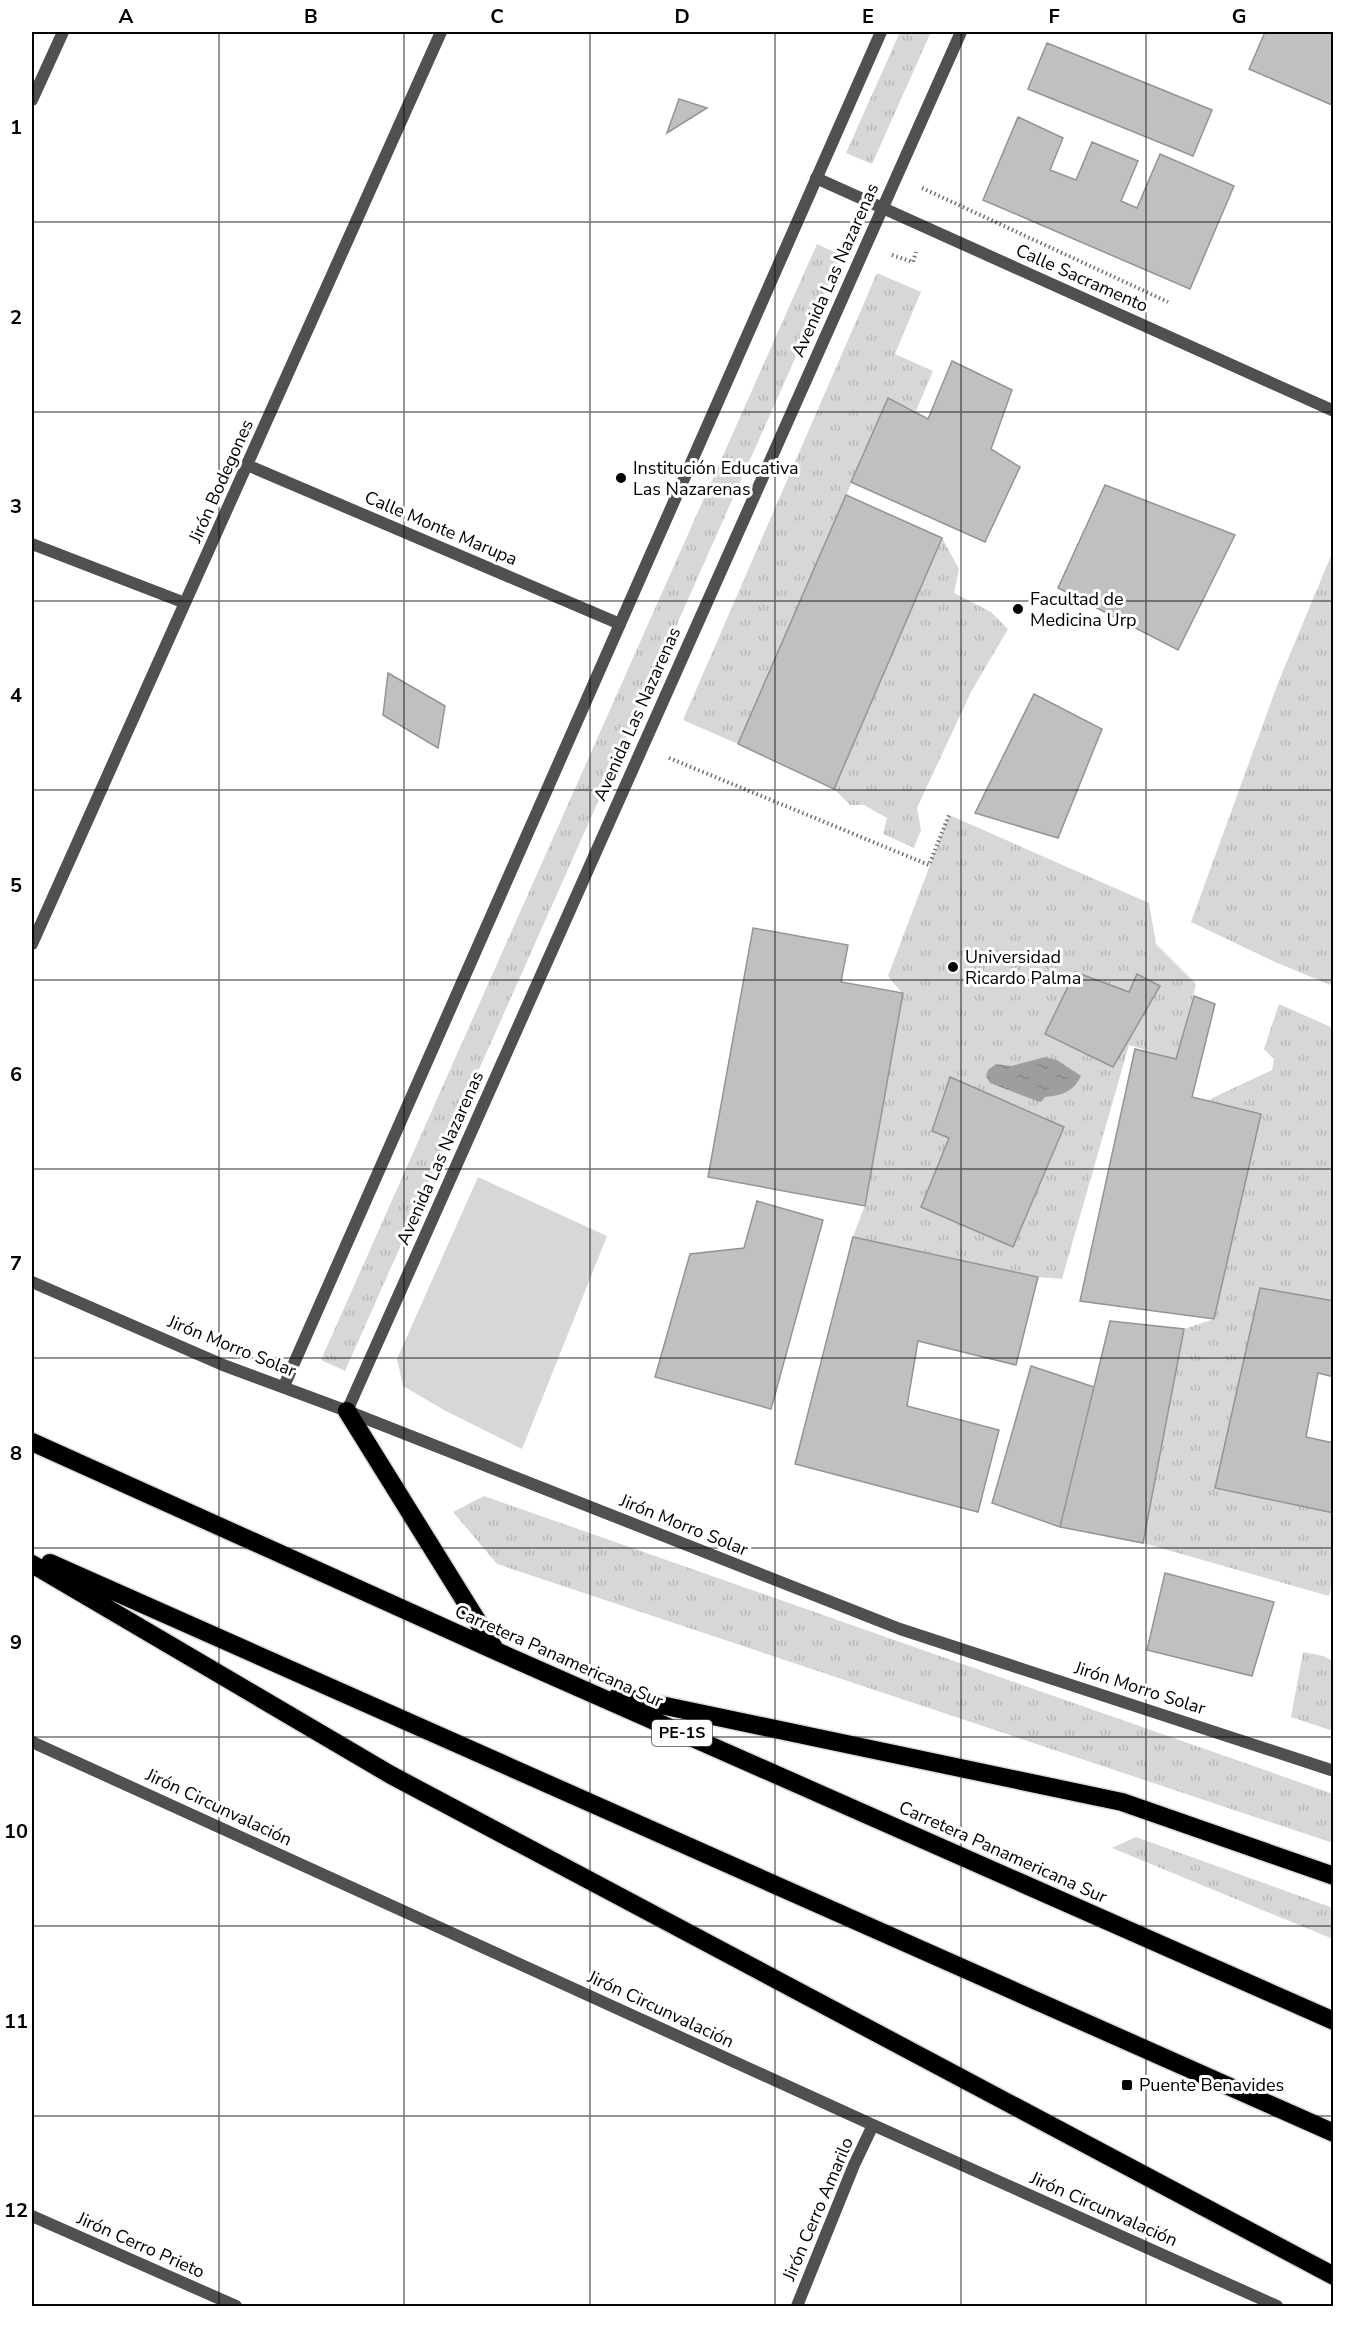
<svg xmlns="http://www.w3.org/2000/svg" width="1365" height="2338" viewBox="0 0 1365 2338" font-family="'Nunito Sans',sans-serif">
<defs>
<pattern id="grass-tufts" width="24" height="20" patternUnits="userSpaceOnUse" patternTransform="scale(1.5)"><rect width="24" height="20" fill="#d7d7d7"/><path d="M3 7l-1-3M5 7V3M7 7l1-3M15 17l-1-3M17 17v-4M19 17l1-3" fill="none" stroke="#b7b7b7"/></pattern>
<pattern id="water-ripples" width="26" height="14" patternUnits="userSpaceOnUse" patternTransform="scale(1.5)"><rect width="26" height="14" fill="#9e9e9e"/><path d="M2 4q2-2 4 0t4 0M15 11q2-2 4 0t4 0" fill="none" stroke="#868686"/></pattern>
</defs>
<rect width="100%" height="100%" fill="#fff"/>
<path fill="url(#grass-tufts)" d="M 900,32 L 931,32 L 872,164 L 846,153 Z
M 817,244 L 841,255 L 345,1371 L 321,1360 Z
M 877,273 L 921,292 L 895,354 L 933,371 L 916,411 L 888,399 L 738,744 L 683,720 Z
M 942,538 L 959,569 L 954,593 L 991,612 L 1008,629 L 971,692 L 917,808 L 921,830 L 914,848 L 883,834 L 887,818 L 864,805 L 850,805 L 834,789 Z
M 1333,551 L 1333,986 L 1275,962 L 1191,922 L 1278,683 Z
M 949,815 L 1149,903 L 1156,944 L 1196,984 L 1176,1059 L 1129,1045 L 1062,1279 L 1038,1277 L 853,1237 L 865,1205 L 903,994 L 888,976 Z
M 1279,1004 L 1333,1028 L 1333,1301 L 1260,1288 L 1215,1488 L 1333,1513 L 1333,1578 L 1329,1596 L 1143,1543 L 1184,1329 L 1214,1319 L 1261,1114 L 1206,1101 L 1272,1070 L 1274,1059 L 1264,1049 Z
M 484,1496 L 1333,1794 L 1333,1843 L 497,1564 L 453,1512 Z
M 1303,1652 L 1323,1656 L 1333,1661 L 1333,1731 L 1291,1717 Z
M 1136,1837 L 1333,1908 L 1333,1939 L 1112,1848 Z"/>
<path fill="#d7d7d7" d="M 478,1177 L 607,1236 L 522,1449 L 444,1410 L 403,1386 L 397,1359 Z"/>
<path fill="url(#water-ripples)" d="M 1045,1057 L 1057,1060 L 1081,1076 C 1073,1092 1063,1095 1045,1097 L 1041,1102 L 1037,1101 L 990,1083 L 986,1076 L 988,1070 L 996,1064 L 1011,1066 Z"/>
<path fill="#c0c0c0" stroke="#949494" stroke-width="1.5" d="M 1265,32 L 1334,32 L 1334,101 L 1332,105 L 1249,69 Z
M 1047,43 L 1212,110 L 1193,156 L 1028,89 Z
M 679,99 L 707,108 L 667,133 Z
M 1018,117 L 1063,138 L 1050,170 L 1076,180 L 1092,142 L 1138,161 L 1121,201 L 1137,208 L 1160,154 L 1234,186 L 1190,289 L 983,200 Z
M 952,361 L 1012,390 L 991,449 L 1020,467 L 985,542 L 851,482 L 888,398 L 928,419 Z
M 1105,485 L 1235,535 L 1178,650 L 1058,588 Z
M 846,495 L 942,538 L 834,789 L 738,744 Z
M 388,673 L 445,706 L 438,748 L 383,715 Z
M 1034,694 L 1102,729 L 1058,838 L 975,813 Z
M 753,928 L 848,945 L 841,982 L 903,993 L 865,1206 L 708,1177 Z
M 1075,972 L 1129,992 L 1137,974 L 1160,986 L 1113,1067 L 1045,1034 Z
M 1194,996 L 1215,1004 L 1192,1097 L 1261,1114 L 1214,1319 L 1080,1301 L 1135,1049 L 1176,1059 Z
M 950,1077 L 1064,1127 L 1013,1247 L 921,1207 L 949,1138 L 932,1131 Z
M 757,1201 L 823,1220 L 771,1409 L 655,1377 L 690,1254 L 744,1248 Z
M 853,1237 L 1038,1277 L 1016,1365 L 918,1341 L 907,1406 L 999,1430 L 978,1512 L 795,1464 Z
M 1260,1288 L 1334,1301 L 1334,1377 L 1318,1373 L 1306,1437 L 1334,1443 L 1334,1513 L 1215,1488 Z
M 1110,1321 L 1184,1329 L 1143,1543 L 1060,1527 Z
M 1031,1366 L 1094,1387 L 1060,1527 L 992,1503 Z
M 1165,1573 L 1274,1602 L 1252,1676 L 1147,1650 Z"/>
<g fill="none" stroke-linecap="round" stroke-linejoin="round">
<defs>
<path id="motorway" d="M 347,1411 L 496,1651
M 32,1442 L 496,1651 L 1334,2021
M 50,1563 L 1334,2133
M 32,1564 L 391,1775 L 1334,2276
M 618,1696 L 1122,1802 L 1334,1876"/>
</defs>
<use href="#motorway" stroke="#dbdbdb" stroke-width="21"/>
<path stroke="#727272" stroke-width="4" stroke-dasharray="1.5 3" stroke-linecap="butt" d="M 922,188 L 1168,302
M 892,255 L 913,262 L 916,252
M 669,758 L 929,865 L 949,815
M 1334,1622 L 1334,1623"/>
<path stroke="#505050" stroke-width="12" d="M 32,100 L 63,32
M 816,178 L 1334,411
M 247,465 L 620,624
M 32,544 L 185,603
M 32,944 L 441,32
M 32,1742 L 873,2125 L 1277,2306
M 32,2216 L 236,2306
M 797,2306 L 854,2165 L 873,2125"/>
<path stroke="#505050" stroke-width="12" d="M 32,1282 L 223,1365 L 347,1411 L 900,1629 L 1334,1771
M 284,1386 L 881,32
M 347,1411 L 961,32"/>
<use href="#motorway" stroke="#000" stroke-width="18"/>
</g>
<path fill="none" stroke="#000" stroke-width="1.5" stroke-opacity="0.55" d="M 219,32 L 219,2306M 404,32 L 404,2306M 590,32 L 590,2306M 775,32 L 775,2306M 961,32 L 961,2306M 1146,32 L 1146,2306M 32,222 L 1334,222M 32,412 L 1334,412M 32,601 L 1334,601M 32,790 L 1334,790M 32,980 L 1334,980M 32,1169 L 1334,1169M 32,1358 L 1334,1358M 32,1548 L 1334,1548M 32,1737 L 1334,1737M 32,1926 L 1334,1926M 32,2116 L 1334,2116"/>
<g fill="#000" stroke="#fff" stroke-width="2">
<circle cx="621" cy="478" r="6"/>
<circle cx="1018" cy="609" r="6"/>
<circle cx="953" cy="967" r="6"/>
<rect x="1121" y="2079" width="12" height="12" rx="3"/>
</g>
<g text-anchor="middle" dominant-baseline="central" stroke-width="6" stroke-linejoin="round" paint-order="stroke">
<rect fill="#fff" stroke="#4c4c4c" stroke-width="1.5" x="652" y="1720" width="60" height="26" rx="4.5"/>
<g font-size="16" font-weight="bold" fill="#000">
<text x="682" y="1733">PE-1S</text>
</g>
<g font-size="18" fill="#000" stroke="#fff">
<text transform="translate(835 270) rotate(-66)">Avenida Las Nazarenas</text>
<text transform="translate(1082 278) rotate(24)">Calle Sacramento</text>
<text transform="translate(221 481) rotate(-66)">Jirón Bodegones</text>
<text transform="translate(441 528) rotate(23)">Calle Monte Marupa</text>
<text transform="translate(637 714) rotate(-66)">Avenida Las Nazarenas</text>
<text transform="translate(440 1158) rotate(-66)">Avenida Las Nazarenas</text>
<text transform="translate(232 1346) rotate(22)">Jirón Morro Solar</text>
<text transform="translate(684 1525) rotate(22)">Jirón Morro Solar</text>
<text transform="translate(559 1656) rotate(24)">Carretera Panamericana Sur</text>
<text transform="translate(1140 1688) rotate(18)">Jirón Morro Solar</text>
<text transform="translate(219 1807) rotate(25)">Jirón Circunvalación</text>
<text transform="translate(1003 1852) rotate(24)">Carretera Panamericana Sur</text>
<text transform="translate(661 2009) rotate(25)">Jirón Circunvalación</text>
<text transform="translate(818 2209) rotate(-67)">Jirón Cerro Amarilo</text>
<text transform="translate(1104 2209) rotate(24)">Jirón Circunvalación</text>
<text transform="translate(141 2245) rotate(24)">Jirón Cerro Prieto</text>
</g>
<g font-size="18" fill="#000" stroke="#fff" text-anchor="start">
<text x="633" y="468">Institución Educativa<tspan x="633" dy="21">Las Nazarenas</tspan></text>
<text x="1030" y="599">Facultad de<tspan x="1030" dy="21">Medicina Urp</tspan></text>
<text x="965" y="957">Universidad<tspan x="965" dy="21">Ricardo Palma</tspan></text>
<text x="1139" y="2085">Puente Benavides</text>
</g>
</g>
<rect width="1365" height="2338" fill="none" stroke="#ffffff" stroke-width="66"/>
<rect x="33" y="33" width="1299" height="2272" fill="none" stroke="#000" stroke-width="2"/>
<g font-size="20" text-anchor="middle" font-weight="bold" fill="#000">
<text x="126" y="23">A</text>
<text x="311" y="23">B</text>
<text x="497" y="23">C</text>
<text x="682" y="23">D</text>
<text x="868" y="23">E</text>
<text x="1054" y="23">F</text>
<text x="1239" y="23">G</text>
<text x="16" y="134">1</text>
<text x="16" y="324">2</text>
<text x="16" y="513">3</text>
<text x="16" y="702">4</text>
<text x="16" y="892">5</text>
<text x="16" y="1081">6</text>
<text x="16" y="1270">7</text>
<text x="16" y="1460">8</text>
<text x="16" y="1649">9</text>
<text x="16" y="1838">10</text>
<text x="16" y="2028">11</text>
<text x="16" y="2217">12</text>
</g>
</svg>
